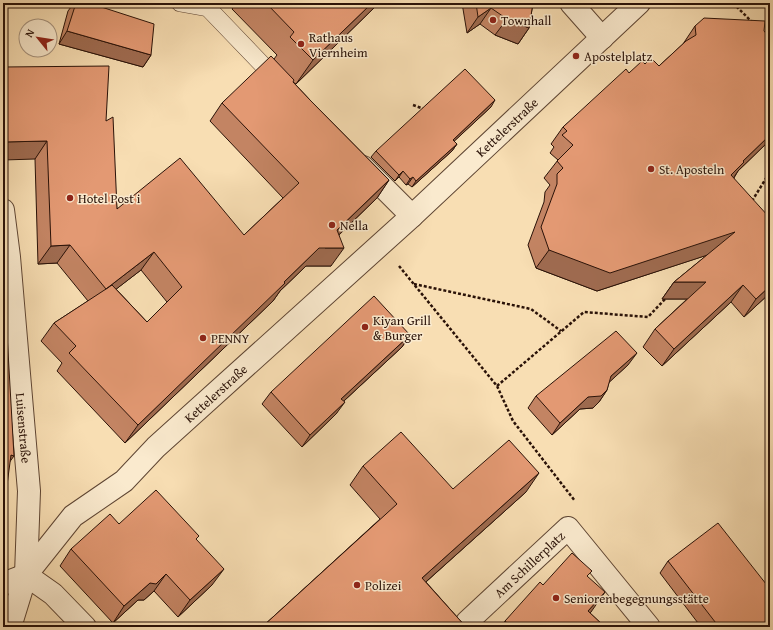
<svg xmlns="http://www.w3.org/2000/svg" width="773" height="630" viewBox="0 0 773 630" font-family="'Gentium Book Plus',serif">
<rect width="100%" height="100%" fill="#f8deb3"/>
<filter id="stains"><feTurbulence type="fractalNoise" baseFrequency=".005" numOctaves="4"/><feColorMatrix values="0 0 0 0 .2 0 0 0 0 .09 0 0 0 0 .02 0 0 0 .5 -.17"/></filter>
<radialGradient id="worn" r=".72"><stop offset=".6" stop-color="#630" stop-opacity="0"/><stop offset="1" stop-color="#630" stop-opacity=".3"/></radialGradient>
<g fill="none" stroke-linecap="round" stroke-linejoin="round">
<defs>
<path id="lane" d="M 180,3 L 208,8 L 278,81"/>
<g id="street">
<path d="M 571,3 L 602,38"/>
<path id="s1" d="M 3,210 L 9,257 L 29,491 L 26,575 L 10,627"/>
<path id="s2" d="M 412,216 L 639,3"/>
<path d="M 26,575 L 53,594 L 85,627"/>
<path id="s3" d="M 3,584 L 26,575 L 73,516 L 124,481 L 156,447 L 197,410 L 412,216 L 363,167"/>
<path id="s4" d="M 467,622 L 568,528 L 649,627"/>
</g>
</defs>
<use href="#lane" stroke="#5e4533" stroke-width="18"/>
<use href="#street" stroke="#5e4533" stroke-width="24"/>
<path stroke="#2a1208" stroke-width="2.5" stroke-dasharray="3 2" stroke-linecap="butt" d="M 733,3 L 752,22
M 413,105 L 424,109
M 752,201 L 770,172
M 399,266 L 497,386 L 513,421 L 575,501
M 414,284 L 531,309 L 561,331
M 497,386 L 584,312 L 648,317 L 667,297"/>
<use href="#lane" stroke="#faeace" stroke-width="17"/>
<use href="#street" stroke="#faeace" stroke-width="22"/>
</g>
<path fill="#c38463" stroke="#2a1208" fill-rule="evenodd" d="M 74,3 L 89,3 L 151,55 L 143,67 L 59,44 L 68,11 Z
M 236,3 L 379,3 L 296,84 L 293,82 L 310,100 L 389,180 L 377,198 L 339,235 L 331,266 L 306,266 L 280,291 L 273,301 L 125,443 L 57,371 L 62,363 L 41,341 L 54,323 L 88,301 L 57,263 L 38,264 L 35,159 L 3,67 L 106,121 L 117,209 L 244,235 L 283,198 L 210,121 L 222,103 L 274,59 L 277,55 L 232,9 ZM 141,270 L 167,302 L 147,322 L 116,289 Z
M 462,3 L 533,3 L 529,28 L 518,44 L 495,35 L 480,24 L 467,33 Z
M 695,26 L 764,31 L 770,38 L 770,140 L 738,171 L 734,178 L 770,293 L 744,317 L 731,302 L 662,366 L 643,347 L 655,329 L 687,299 L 662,299 L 674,282 L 707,255 L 597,291 L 536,268 L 528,245 L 544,202 L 545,192 L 550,185 L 544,178 L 558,160 L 550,153 L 554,147 L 551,144 L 563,127 L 629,73 L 645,64 L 659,66 L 683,44 Z
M 491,107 L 454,141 L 457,144 L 452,151 L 412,187 L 408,184 L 406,185 L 399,177 L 395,181 L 371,157 L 376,151 Z
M 410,335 L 402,347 L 344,401 L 336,414 L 302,447 L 262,404 L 271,392 Z
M 628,365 L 609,382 L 607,390 L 599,402 L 593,408 L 580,409 L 552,435 L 528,408 L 536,396 Z
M 363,466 L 453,489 L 526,492 L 426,582 L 466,627 L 262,627 L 380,519 L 350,485 Z
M 119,524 L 196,540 L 212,585 L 178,617 L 154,591 L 144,600 L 138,600 L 113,623 L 60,566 L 71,549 Z
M 668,561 L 770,627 L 701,627 L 660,573 Z
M 588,577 L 591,612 L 590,613 L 605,627 L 501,627 L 505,621 L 543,585 Z"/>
<path fill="#9f6b50" stroke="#2a1208" d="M 372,3 L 379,3 L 296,84 L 313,60 Z
M 491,8 L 480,24 L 467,33 L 478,17 Z
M 507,19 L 529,28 L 518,44 L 495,35 Z
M 67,31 L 151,55 L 143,67 L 59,44 Z
M 495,100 L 491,107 L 448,147 L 453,140 Z
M 770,135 L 770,140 L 738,171 L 732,180 L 731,175 L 743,161 Z
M 47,141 L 35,159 L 3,160 L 3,142 Z
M 457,144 L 452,151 L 412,187 L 416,181 Z
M 403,171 L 399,177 L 395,181 L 399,175 Z
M 413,177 L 408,184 L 406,185 L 410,179 Z
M 389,180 L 377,198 L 325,248 L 344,248 L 331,266 L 306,266 L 280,291 L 273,301 L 125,443 L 138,425 L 284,282 Z
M 735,232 L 723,250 L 597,291 L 536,268 L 549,250 Z
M 70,245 L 57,263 L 38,264 L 51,246 Z
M 154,252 L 141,270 L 93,307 L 106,289 Z
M 674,282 L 706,282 L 694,299 L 662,299 Z
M 743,285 L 731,302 L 662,366 L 674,349 Z
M 770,286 L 770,293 L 744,317 L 756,299 Z
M 410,335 L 402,347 L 333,411 L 341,399 Z
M 637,353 L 628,365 L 603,388 L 611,376 Z
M 607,390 L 599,402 L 593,408 L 580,409 L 552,435 L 560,423 L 588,397 Z
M 345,402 L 336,414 L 302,447 L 310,435 Z
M 11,455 L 14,456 L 3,471 Z
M 539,473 L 526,492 L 409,597 L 422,578 Z
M 224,569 L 212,585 L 178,617 L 190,600 Z
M 166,574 L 154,591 L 144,600 L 138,600 L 113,623 L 124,606 L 150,583 Z
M 605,592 L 591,612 L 577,627 L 588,611 Z"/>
<path fill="#e39973" stroke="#2a1208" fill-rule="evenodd" d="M 76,3 L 89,3 L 154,24 L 151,55 L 67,31 Z
M 266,3 L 372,3 L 313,60 L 290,37 L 294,32 Z
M 476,3 L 533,3 L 529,28 L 507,19 L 491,8 L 478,17 Z
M 704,18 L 765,21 L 764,31 L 770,38 L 770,135 L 743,161 L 744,162 L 731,175 L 769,217 L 770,216 L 770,286 L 756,299 L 743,285 L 674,349 L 655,329 L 706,282 L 674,282 L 735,232 L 610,273 L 549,250 L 541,227 L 557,184 L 557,174 L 563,168 L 557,161 L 573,145 L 562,135 L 567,131 L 563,127 L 626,69 L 629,73 L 642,61 L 645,64 L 651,58 L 659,66 L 686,41 L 696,35 L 695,26 Z
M 271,56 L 294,80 L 293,82 L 310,100 L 389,180 L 337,230 L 344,248 L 319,248 L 284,282 L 285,283 L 138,425 L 69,353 L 76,346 L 54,323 L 106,289 L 70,245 L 51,246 L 47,141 L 3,142 L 3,67 L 109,66 L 106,121 L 113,117 L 117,209 L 180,158 L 244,235 L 299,183 L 222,103 ZM 154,252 L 182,287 L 147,322 L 112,285 L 106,289 Z
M 465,69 L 495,100 L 453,140 L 457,144 L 416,181 L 413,177 L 410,179 L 403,171 L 399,175 L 376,151 Z
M 3,264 L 14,456 L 11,455 L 3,515 Z
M 374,296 L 410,335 L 341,399 L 345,402 L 310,435 L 271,392 Z
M 616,331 L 637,353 L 611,376 L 607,390 L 601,396 L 588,397 L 560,423 L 536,396 Z
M 401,432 L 453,489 L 509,440 L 539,473 L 422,578 L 466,627 L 379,627 L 378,626 L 377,627 L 262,627 L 397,504 L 363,466 Z
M 156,490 L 199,536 L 196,539 L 224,569 L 190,600 L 166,574 L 156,584 L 150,583 L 124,606 L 71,549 L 110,514 L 119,524 Z
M 718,523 L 770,589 L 770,627 L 719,627 L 668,561 Z
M 572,553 L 592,571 L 587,576 L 605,592 L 588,611 L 605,627 L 512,627 L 505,621 L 540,582 L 543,585 Z"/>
<g fill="#8f2418" stroke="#faeace" stroke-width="1.5">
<circle cx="493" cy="20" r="4"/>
<circle cx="301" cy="44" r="4"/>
<circle cx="576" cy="56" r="4"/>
<circle cx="651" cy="169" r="4"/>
<circle cx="70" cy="198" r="4"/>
<circle cx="332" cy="225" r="4"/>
<circle cx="365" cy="327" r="4"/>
<circle cx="203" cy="338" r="4"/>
<circle cx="357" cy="585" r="4"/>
<circle cx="556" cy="598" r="4"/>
</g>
<g text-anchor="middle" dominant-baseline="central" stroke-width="3" stroke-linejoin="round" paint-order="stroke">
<g font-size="13" fill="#2a1208" stroke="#faeace" text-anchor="start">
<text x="501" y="20">Townhall</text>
<text x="309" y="37">Rathaus<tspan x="309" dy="15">Viernheim</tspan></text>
<text x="584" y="56">Apostelplatz</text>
<text x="659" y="169">St. Aposteln</text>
<text x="78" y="198">Hotel Post i</text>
<text x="340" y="225">Nella</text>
<text x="373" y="320">Kiyan Grill<tspan x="373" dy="15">&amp; Burger</tspan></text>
<text x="211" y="338">PENNY</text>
<text x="365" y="585">Polizei</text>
<text x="564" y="598">Seniorenbegegnungsstätte</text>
</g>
<g font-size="13" fill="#2a1208" stroke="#faeace">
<text stroke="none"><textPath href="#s2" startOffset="130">Kettelerstraße</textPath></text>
<text stroke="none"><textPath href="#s3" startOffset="289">Kettelerstraße</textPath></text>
<text stroke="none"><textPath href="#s1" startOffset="219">Luisenstraße</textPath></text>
<text stroke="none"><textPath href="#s4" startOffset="85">Am Schillerplatz</textPath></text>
</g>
</g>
<rect width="773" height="630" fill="none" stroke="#f8deb3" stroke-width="16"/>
<rect x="4" y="4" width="765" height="622" fill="none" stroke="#2a1208" stroke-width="2"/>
<rect x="8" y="8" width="757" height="614" fill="none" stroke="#2a1208"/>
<g transform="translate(38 38) rotate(300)"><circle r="19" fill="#faeace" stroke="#a7947f"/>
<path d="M0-3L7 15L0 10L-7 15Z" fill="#8f2418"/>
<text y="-6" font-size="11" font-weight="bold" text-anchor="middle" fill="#2a1208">N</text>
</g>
<rect width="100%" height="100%" filter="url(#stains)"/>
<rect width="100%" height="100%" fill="url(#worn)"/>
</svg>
